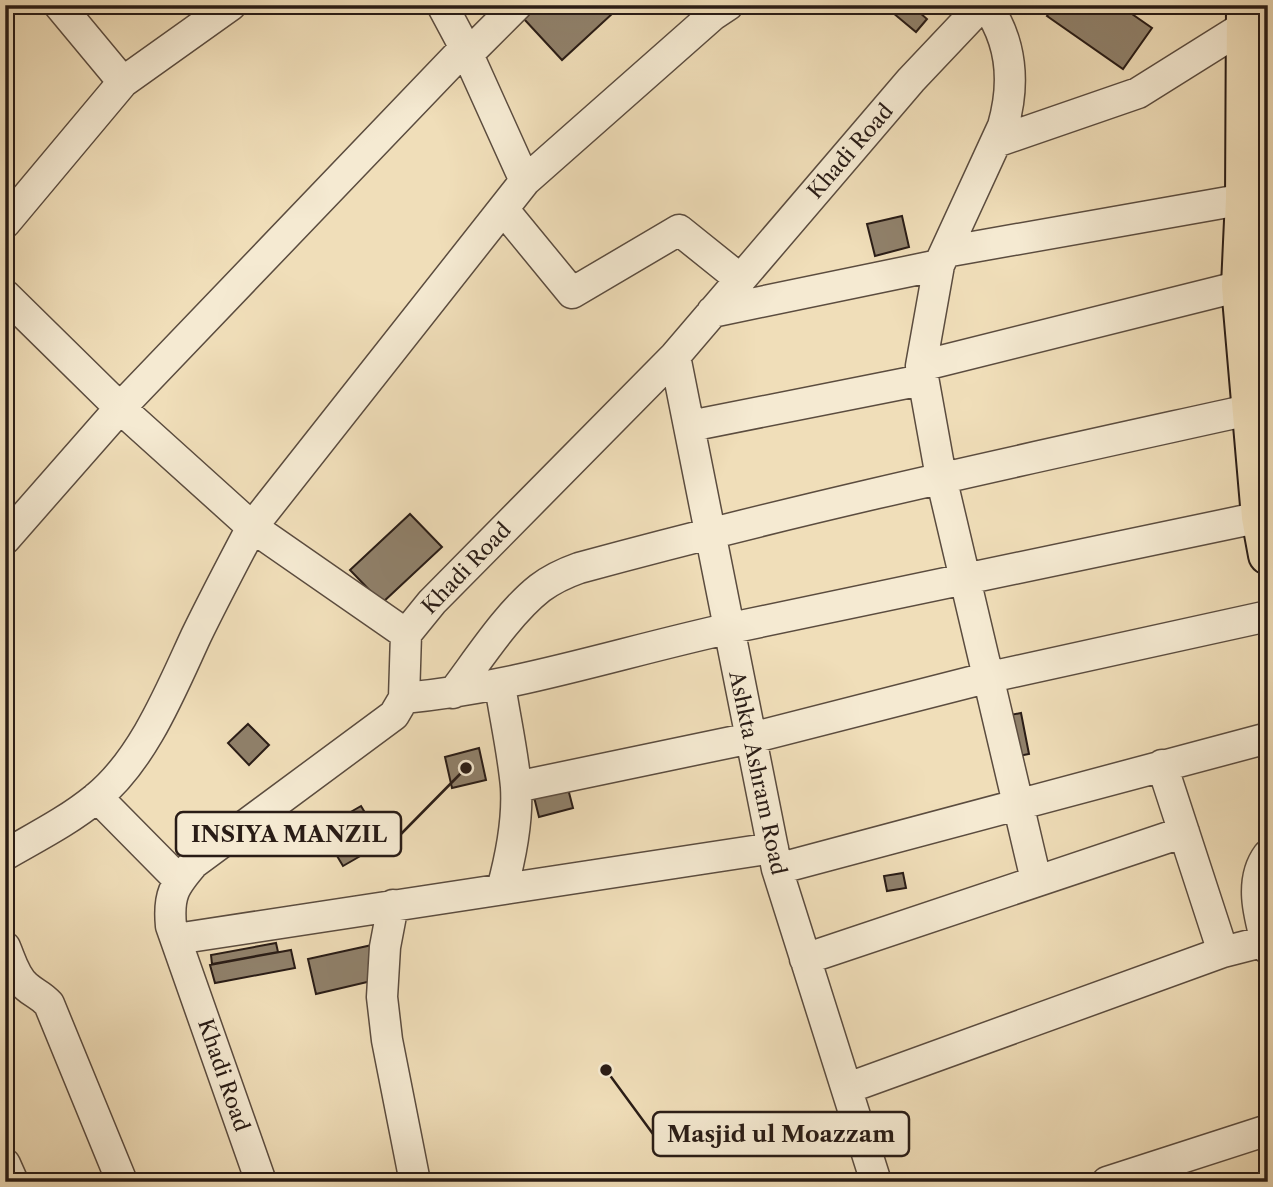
<svg xmlns="http://www.w3.org/2000/svg" width="1273" height="1187" viewBox="0 0 1273 1187" font-family="'Libre Caslon Text',serif">
<rect width="100%" height="100%" fill="#f0deb9"/>
<filter id="stains"><feTurbulence type="fractalNoise" baseFrequency=".00286" numOctaves="4"/><feColorMatrix values="0 0 0 0 .2 0 0 0 0 .09 0 0 0 0 .02 0 0 0 .5 -.17"/></filter>
<radialGradient id="worn" r=".72"><stop offset=".6" stop-color="#630" stop-opacity="0"/><stop offset="1" stop-color="#630" stop-opacity=".3"/></radialGradient>
<path fill="#90816b" stroke="#291c16" stroke-width="2" d="M 539,5 L 605,5 L 613,13 L 562,60 L 524,19 Z
M 900,5 L 911,5 L 927,19 L 916,32 L 893,13 Z
M 1055,5 L 1119,5 L 1152,28 L 1123,69 L 1047,16 Z
M 902,216 L 909,247 L 875,256 L 867,224 Z
M 410,514 L 442,547 L 382,603 L 350,570 Z
M 1021,713 L 1029,754 L 1013,757 L 1005,716 Z
M 248,724 L 269,745 L 249,765 L 228,743 Z
M 479,748 L 486,780 L 452,788 L 445,757 Z
M 565,777 L 573,808 L 539,817 L 531,785 Z
M 361,806 L 383,843 L 343,866 L 321,829 Z
M 903,873 L 906,888 L 887,891 L 884,876 Z
M 276,943 L 278,952 L 212,964 L 211,955 Z
M 372,945 L 380,979 L 316,994 L 308,959 Z
M 291,950 L 295,968 L 215,983 L 210,965 Z"/>
<g fill="none" stroke-linecap="round" stroke-linejoin="round">
<defs>
<path id="minor" d="M 59,5 L 123,82
M 442,5 L 465,48 L 525,181 L 713,15 L 728,5
M 986,5 C 1012,41 1015,84 1003,126 L 939,265 L 921,366 L 941,477 L 1036,880
M 468,54 L 517,5
M 996,142 L 1138,93 L 1245,26
M 503,209 L 572,293 L 679,230 L 740,279
M 5,223 L 123,82 L 231,5
M 945,252 L 1245,199
M 5,295 L 120,408 L 252,527 L 406,634
M 712,312 L 939,265
M 675,356 L 777,869 L 876,1182
M 921,366 L 1241,286
M 690,426 L 922,380
M 5,539 L 120,408 L 465,48
M 500,685 C 505,718 513,753 516,787 C 518,821 511,856 502,889
M 453,693 C 478,660 508,613 540,588 C 552,579 565,573 579,568 C 802,507 1027,459 1253,409
M 404,698 C 515,688 621,652 731,628 C 907,590 1084,555 1261,517
M 1162,765 L 1223,952
M 516,787 L 751,738 L 990,677 L 1268,616
M 97,797 L 179,880
M 5,855 C 36,837 68,821 96,798 C 143,760 171,690 196,636 C 214,599 233,563 252,527 L 525,181
M 1268,855 C 1248,882 1260,919 1268,949
M 777,869 L 1268,738
M 393,905 L 385,947 L 382,997 L 387,1040 L 415,1182
M 176,939 L 773,848
M 5,947 C 11,961 15,978 27,987 C 35,994 41,995 49,1004 L 122,1182
M 805,959 L 1184,832
M 848,1088 L 1223,952 L 1266,941
M 5,1164 L 13,1182
M 261,1182 L 171,926 C 168,895 174,886 194,863 L 394,715 L 404,698 L 406,634 L 432,602 L 675,356 L 911,80 L 982,5
M 1107,1182 L 1268,1130"/>
<path id="major" d="M 1246,5 L 1245,199 L 1241,286 L 1261,517 L 1268,555"/>
</defs>
<use href="#minor" stroke="#5b4c3f" stroke-width="33"/>
<use href="#major" stroke="#291c16" stroke-width="42"/>
<use href="#minor" stroke="#f5ead2" stroke-width="30"/>
<use href="#major" stroke="#f0deb9" stroke-width="38"/>
</g>
<g text-anchor="middle" dominant-baseline="central" stroke-width="5" stroke-linejoin="round" paint-order="stroke">
<g font-size="21" fill="#291c16" stroke="#f5ead2">
<text transform="translate(850 151) rotate(-49)">Khadi Road</text>
<text transform="translate(466 568) rotate(-46)">Khadi Road</text>
<text transform="translate(758 773) rotate(78)">Ashkta Ashram Road</text>
<text transform="translate(224 1075) rotate(71)">Khadi Road</text>
</g>
</g>
<path fill="none" stroke="#291c16" stroke-width="2.5" d="M466 768L401 834M606 1070L653 1134"/>
<g fill="#291c16" stroke="#f5ead2" stroke-width="2.5">
<circle cx="466" cy="768" r="7"/>
<circle cx="606" cy="1070" r="7"/>
</g>
<g fill="#f5ead2" stroke="#291c16" stroke-width="2.5">
<rect x="176" y="812" width="225" height="44" rx="7"/>
<rect x="653" y="1112" width="256" height="44" rx="7"/>
</g>
<g font-size="23" text-anchor="middle" font-weight="bold" fill="#291c16">
<text x="289" y="842">INSIYA MANZIL</text>
<text x="781" y="1142">Masjid ul Moazzam</text>
</g>
<rect width="1273" height="1187" fill="none" stroke="#f0deb9" stroke-width="28"/>
<rect x="7" y="7" width="1259" height="1173" fill="none" stroke="#291c16" stroke-width="3.5"/>
<rect x="14" y="14" width="1245" height="1159" fill="none" stroke="#291c16" stroke-width="2"/>
<rect width="100%" height="100%" filter="url(#stains)"/>
<rect width="100%" height="100%" fill="url(#worn)"/>
</svg>
